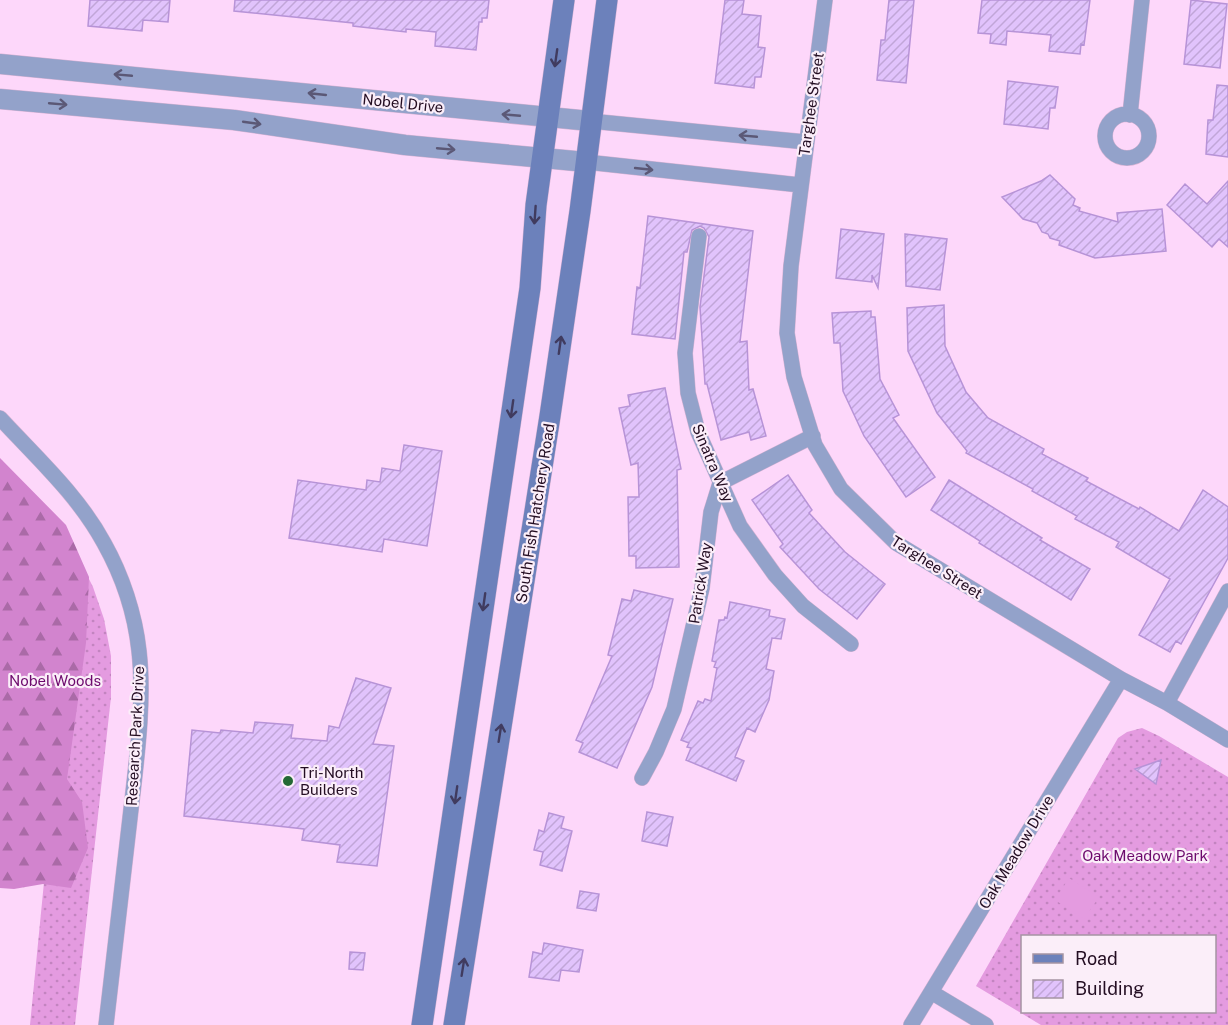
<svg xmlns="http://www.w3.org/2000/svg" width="1228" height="1025" viewBox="0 0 1228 1025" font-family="'Public Sans',sans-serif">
<defs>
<pattern id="grass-dots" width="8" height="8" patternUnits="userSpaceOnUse" patternTransform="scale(1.5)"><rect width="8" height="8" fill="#e49be0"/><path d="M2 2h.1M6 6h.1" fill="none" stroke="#c384c0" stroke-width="1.8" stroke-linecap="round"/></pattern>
<pattern id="forest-firs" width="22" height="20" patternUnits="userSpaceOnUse" patternTransform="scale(1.5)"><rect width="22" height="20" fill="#d284ce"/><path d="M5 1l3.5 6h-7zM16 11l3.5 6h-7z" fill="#aa6aa7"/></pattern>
<pattern id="building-hatch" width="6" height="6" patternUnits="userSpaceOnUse" patternTransform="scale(1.5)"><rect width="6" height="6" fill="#e1c3fc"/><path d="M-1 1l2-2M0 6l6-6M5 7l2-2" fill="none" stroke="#c1a6d8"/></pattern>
</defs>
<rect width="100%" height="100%" fill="#fdd7fa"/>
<path fill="url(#grass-dots)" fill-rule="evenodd" d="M 0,467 L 73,547 L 93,587 L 104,619 L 111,656 L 111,697 L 75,1025 L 30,1025 L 45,872 Z
M 1142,728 L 1159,736 L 1228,777 L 1228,1025 L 1041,1025 L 976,986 L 1118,738 L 1127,732 ZM 1022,936 L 1214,936 L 1214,1012 L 1022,1012 Z"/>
<path fill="url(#forest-firs)" d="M 0,458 L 66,525 L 89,577 L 86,643 L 67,779 L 82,802 L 88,848 L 71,888 L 43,884 L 14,889 L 0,888 Z"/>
<path fill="#e49be0" d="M 1069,878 L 1099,897 L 1084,919 L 1055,900 Z"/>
<path fill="url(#building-hatch)" stroke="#b793d7" stroke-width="1.5" d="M 90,0 L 170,0 L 168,22 L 143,20 L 142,31 L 88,26 Z
M 235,0 L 489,0 L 487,18 L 482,18 L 482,22 L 479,22 L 476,50 L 435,46 L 436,32 L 406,29 L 406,32 L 353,26 L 353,23 L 234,11 Z
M 725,0 L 744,0 L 742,14 L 761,16 L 758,47 L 765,48 L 761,77 L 755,77 L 754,88 L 715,83 Z
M 889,0 L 914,0 L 906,83 L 877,80 L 881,40 L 885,40 Z
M 982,0 L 1090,0 L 1084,45 L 1081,44 L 1080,54 L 1049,51 L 1051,35 L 1007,31 L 1006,45 L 990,43 L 991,34 L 978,33 Z
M 1191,0 L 1227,4 L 1220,68 L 1184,64 Z
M 1008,81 L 1058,87 L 1055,108 L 1050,108 L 1048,129 L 1004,124 Z
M 1217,85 L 1228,86 L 1228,157 L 1206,154 L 1208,120 L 1213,120 Z
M 1050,175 L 1075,199 L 1073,205 L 1080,208 L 1079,211 L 1118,222 L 1117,213 L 1162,209 L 1166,251 L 1095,258 L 1059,245 L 1060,241 L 1050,238 L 1048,234 L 1042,232 L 1037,223 L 1023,219 L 1002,197 L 1041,181 Z
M 1228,181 L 1228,247 L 1219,239 L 1212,247 L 1167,205 L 1185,184 L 1207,204 Z
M 648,216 L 753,231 L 740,342 L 747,341 L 749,390 L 753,389 L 766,436 L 751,440 L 749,432 L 721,440 L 707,384 L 705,384 L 700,307 L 709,237 L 704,228 L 700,226 L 692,230 L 687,252 L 684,252 L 675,339 L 632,334 L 637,287 L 640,288 Z
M 841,229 L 884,234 L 878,288 L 872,275 L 872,282 L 836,278 Z
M 905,234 L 947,239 L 940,290 L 906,286 Z
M 944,305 L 945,346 L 966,392 L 988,418 L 1044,449 L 1042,454 L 1088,478 L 1086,481 L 1139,509 L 1140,507 L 1179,531 L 1203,490 L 1228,507 L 1228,558 L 1181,644 L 1176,641 L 1170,652 L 1139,635 L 1170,579 L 1116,547 L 1119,542 L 1075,519 L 1077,516 L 1032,491 L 1033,489 L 966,453 L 967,451 L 937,413 L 908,351 L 907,308 Z
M 871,311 L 871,317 L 875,317 L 880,379 L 899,415 L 893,418 L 935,477 L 906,497 L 864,436 L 843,391 L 840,343 L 834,343 L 832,313 Z
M 665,388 L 681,469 L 677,470 L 679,567 L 636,568 L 636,556 L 629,556 L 628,497 L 639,497 L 638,463 L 631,465 L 619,408 L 630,406 L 628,395 Z
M 404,445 L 442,451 L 427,546 L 384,539 L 382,552 L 289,538 L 298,480 L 366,490 L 367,480 L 380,482 L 382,468 L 400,471 Z
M 788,475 L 812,510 L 809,513 L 845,552 L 885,584 L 857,619 L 819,589 L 780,547 L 783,544 L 752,500 Z
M 949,480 L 1042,538 L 1040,540 L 1090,569 L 1071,600 L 979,543 L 980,541 L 931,510 Z
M 634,590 L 673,599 L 652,687 L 617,768 L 579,752 L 583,743 L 576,740 L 612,656 L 608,655 L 622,599 L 631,601 Z
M 730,602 L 770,610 L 769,616 L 785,619 L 781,639 L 772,638 L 766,669 L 774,671 L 769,700 L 755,732 L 747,728 L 735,757 L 744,761 L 736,781 L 686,760 L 691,748 L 687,747 L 689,743 L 681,740 L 698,701 L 703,703 L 705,699 L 711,701 L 717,668 L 714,667 L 716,662 L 712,661 L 719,620 L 724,620 L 725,617 L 727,618 Z
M 356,678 L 391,688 L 373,744 L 394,746 L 377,866 L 337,862 L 340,845 L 302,840 L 304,829 L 184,816 L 192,730 L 220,733 L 221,730 L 253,733 L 255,722 L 293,725 L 291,738 L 327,741 L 329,726 L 339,728 Z
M 1161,760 L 1156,784 L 1135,769 Z
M 647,812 L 673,817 L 667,846 L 642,841 Z
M 549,813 L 564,817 L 561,828 L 572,831 L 562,871 L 540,865 L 543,852 L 534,850 L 539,830 L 544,832 Z
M 580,891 L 599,894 L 596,911 L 577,908 Z
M 544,943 L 583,950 L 579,972 L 561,970 L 559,981 L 529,977 L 533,952 L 542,954 Z
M 350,952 L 365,953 L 363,970 L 349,969 Z"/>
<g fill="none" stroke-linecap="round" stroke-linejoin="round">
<defs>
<path id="minor" d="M 825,0 L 791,266 L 787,333 L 794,377 L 815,445 L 841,489 L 896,543 L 1121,679 L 1167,703 L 1228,740
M1105 136a22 22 0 1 1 44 0a22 22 0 1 1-44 0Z
M 1130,115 L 1142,0
M 590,121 L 806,142
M 586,162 L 800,185
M 699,236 L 685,353 L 688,393 L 698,432 L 740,526 L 775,575 L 803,606 L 851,644
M 0,418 C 37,458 78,495 104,543 C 122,575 135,614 139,651 C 145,704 136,764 130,818 C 122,887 114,956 106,1025
M 1167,703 L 1228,591
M 642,778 L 656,752 L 674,709 L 702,588 L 711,512 L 720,483 L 813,436
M 931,992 L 986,1025
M 911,1025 L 1121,679"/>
<path id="tertiary" d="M 0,64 L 590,121
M 0,99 L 234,120 L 405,145 L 586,162"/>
<path id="secondary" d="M 422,1025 L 530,288 L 536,205 L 564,0
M 454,1025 L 550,416 L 580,211 L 607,0"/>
</defs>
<use href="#minor" stroke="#d6b3d3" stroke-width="16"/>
<use href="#tertiary" stroke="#d6b3d3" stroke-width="21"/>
<use href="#secondary" stroke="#d6b3d3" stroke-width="22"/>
<use href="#minor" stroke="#93a2ca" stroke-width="15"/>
<use href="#tertiary" stroke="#93a2ca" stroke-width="20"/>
<use href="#secondary" stroke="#6c81bb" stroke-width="21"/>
</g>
<defs><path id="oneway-shaft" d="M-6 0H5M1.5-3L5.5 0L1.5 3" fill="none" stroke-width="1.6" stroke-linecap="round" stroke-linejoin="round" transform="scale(1.5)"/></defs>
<g stroke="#403b5f">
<use href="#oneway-shaft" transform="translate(556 58) rotate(98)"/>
<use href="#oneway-shaft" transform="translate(535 215) rotate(94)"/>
<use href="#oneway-shaft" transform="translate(560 345) rotate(-82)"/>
<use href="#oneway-shaft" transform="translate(512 409) rotate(98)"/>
<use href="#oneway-shaft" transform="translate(484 602) rotate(98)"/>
<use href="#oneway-shaft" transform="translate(500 733) rotate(-81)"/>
<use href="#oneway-shaft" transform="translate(456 795) rotate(98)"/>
<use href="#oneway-shaft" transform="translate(463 967) rotate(-81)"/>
</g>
<g stroke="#5b5876">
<use href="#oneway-shaft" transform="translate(123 75) rotate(-175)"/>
<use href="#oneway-shaft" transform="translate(317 94) rotate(-174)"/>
<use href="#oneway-shaft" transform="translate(58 104) rotate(5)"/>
<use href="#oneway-shaft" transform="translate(511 115) rotate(-175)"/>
<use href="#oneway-shaft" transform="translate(252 123) rotate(8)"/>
<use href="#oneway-shaft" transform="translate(748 136) rotate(-175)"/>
<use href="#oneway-shaft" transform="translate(446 149) rotate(5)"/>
<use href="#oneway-shaft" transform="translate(644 169) rotate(6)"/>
</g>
<circle fill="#246935" stroke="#fbeef9" stroke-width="2" cx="288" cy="781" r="6"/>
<g text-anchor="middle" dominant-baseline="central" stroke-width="4.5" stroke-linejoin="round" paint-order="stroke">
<g font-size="15" fill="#230d22" stroke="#fbeef9">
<text transform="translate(403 103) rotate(6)">Nobel Drive</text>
<text transform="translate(811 104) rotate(-82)">Targhee Street</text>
<text transform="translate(713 463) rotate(67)">Sinatra Way</text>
<text transform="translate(535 513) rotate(-81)">South Fish Hatchery Road</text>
<text transform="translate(937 567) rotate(32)">Targhee Street</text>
<text transform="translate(700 583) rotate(-81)">Patrick Way</text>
<text transform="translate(135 736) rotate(-87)">Research Park Drive</text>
<text transform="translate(1016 852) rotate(-59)">Oak Meadow Drive</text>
</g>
<g font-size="15" fill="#6d0a6d" stroke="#fbeef9">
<text x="55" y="680">Nobel Woods</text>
<text x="1145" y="855">Oak Meadow Park</text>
</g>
<g font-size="15" fill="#230d22" stroke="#fbeef9" text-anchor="start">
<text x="300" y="772">Tri-North<tspan x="300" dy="17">Builders</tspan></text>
</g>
</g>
<rect x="1021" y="935" width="195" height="78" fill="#fbeef9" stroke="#a594a3" stroke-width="1.5"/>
<rect x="1033" y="954" width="30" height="9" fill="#6c81bb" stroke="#a594a3" stroke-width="1.5"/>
<text x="1075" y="965" font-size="18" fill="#230d22">Road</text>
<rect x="1033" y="980" width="30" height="18" fill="url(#building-hatch)" stroke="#a594a3" stroke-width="1.5"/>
<text x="1075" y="995" font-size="18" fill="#230d22">Building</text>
</svg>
